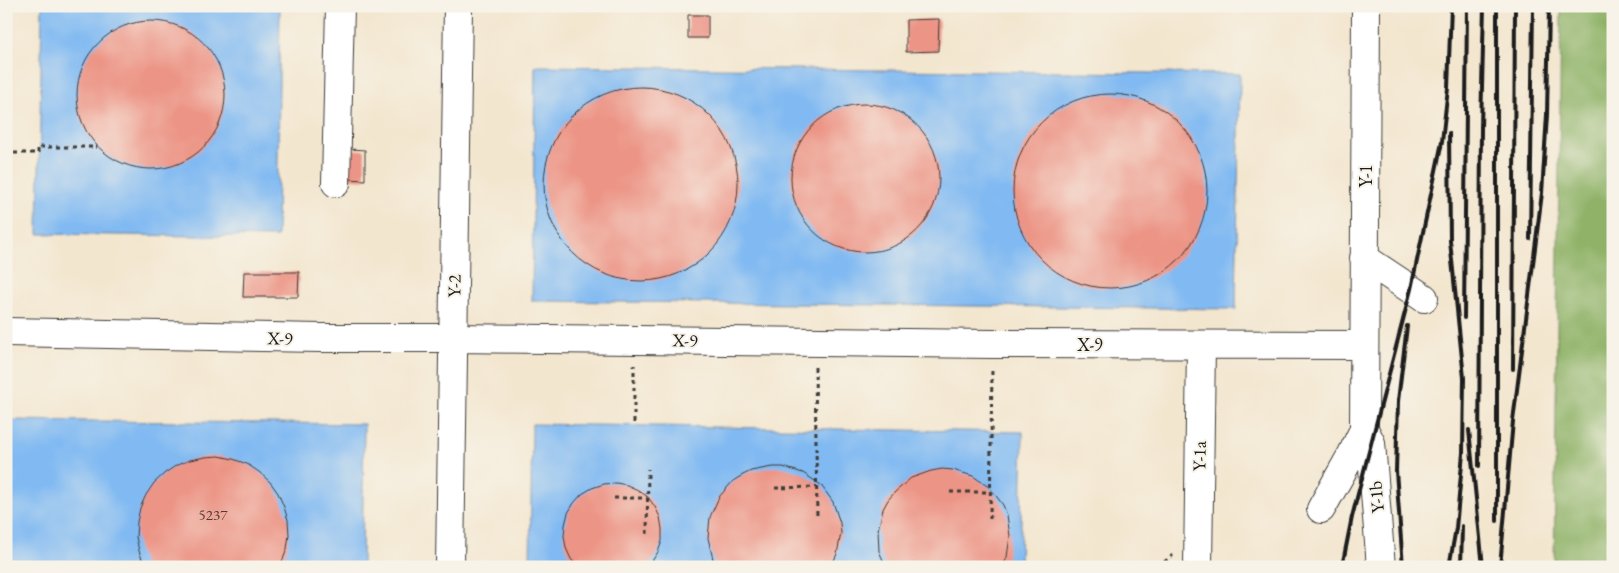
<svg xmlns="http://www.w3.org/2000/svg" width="1619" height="573" viewBox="0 0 1619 573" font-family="'EB Garamond',serif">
<rect width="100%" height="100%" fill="#f7f3e8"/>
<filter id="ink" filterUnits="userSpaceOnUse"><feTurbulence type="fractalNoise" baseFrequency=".02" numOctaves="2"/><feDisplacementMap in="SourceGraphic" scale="10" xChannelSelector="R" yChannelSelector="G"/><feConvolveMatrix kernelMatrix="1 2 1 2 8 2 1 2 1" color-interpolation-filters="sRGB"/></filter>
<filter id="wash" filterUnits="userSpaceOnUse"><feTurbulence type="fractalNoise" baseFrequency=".0096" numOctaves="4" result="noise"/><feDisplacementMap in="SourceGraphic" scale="20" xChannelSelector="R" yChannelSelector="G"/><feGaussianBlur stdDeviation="1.12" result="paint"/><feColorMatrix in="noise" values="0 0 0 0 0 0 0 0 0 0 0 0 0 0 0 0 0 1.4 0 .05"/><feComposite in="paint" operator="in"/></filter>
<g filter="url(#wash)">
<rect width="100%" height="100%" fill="#f3e6cf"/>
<path fill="#8fb267" stroke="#566742" d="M 1561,6 L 1613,6 L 1613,567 L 1554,567 Z"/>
<path fill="#81baf2" stroke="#4e6b87" d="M 42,6 L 280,6 L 277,237 L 38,234 Z
M 535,66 L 1240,74 L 1236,309 L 532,301 Z
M 6,420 L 364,424 L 362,567 L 6,567 Z
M 532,424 L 1023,432 L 1020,567 L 530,567 Z"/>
<g id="blocks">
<path fill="#ec9586" d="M 688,15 L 708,15 L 708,38 L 688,38 Z
M 939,19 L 938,51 L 906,52 L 906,20 Z
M77 95a74 74 0 1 1 148 0a74 74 0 1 1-148 0Z
M544 184a97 97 0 1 1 194 0a97 97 0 1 1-194 0Z
M1013 191a97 97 0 1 1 194 0a97 97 0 1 1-194 0Z
M791 178a74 74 0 1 1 148 0a74 74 0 1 1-148 0Z
M 350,149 L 365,150 L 365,180 L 349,179 Z
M 244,272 L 299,272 L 298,297 L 243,297 Z
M 219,456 L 233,459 L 247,464 L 259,472 L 270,482 L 278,493 L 284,507 L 288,520 L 289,535 L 287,549 L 280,567 L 145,567 L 139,551 L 136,537 L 137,522 L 140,508 L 146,495 L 154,483 L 165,473 L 177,465 L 190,460 L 205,457 Z
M 772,467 L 783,467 L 803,473 L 821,485 L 833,502 L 840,523 L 841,533 L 837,554 L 831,567 L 717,567 L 713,559 L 708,538 L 710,517 L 719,497 L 733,481 L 741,476 L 751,471 Z
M 942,469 L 953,470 L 973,476 L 990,488 L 1003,505 L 1007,515 L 1010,536 L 1007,557 L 1003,567 L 886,567 L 879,551 L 878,530 L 883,509 L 888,500 L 895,492 L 911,478 L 931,471 Z
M 616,483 L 627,485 L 638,490 L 648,497 L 655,507 L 660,517 L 662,529 L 662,541 L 658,552 L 648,567 L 578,567 L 571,559 L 566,548 L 564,536 L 565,525 L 568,513 L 574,503 L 582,494 L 592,488 L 604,484 Z"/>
</g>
</g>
<g filter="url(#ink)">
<use href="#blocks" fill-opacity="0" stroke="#3c3a37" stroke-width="1"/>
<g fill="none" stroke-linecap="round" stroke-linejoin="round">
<defs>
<path id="minor" d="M 336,183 L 340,6
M 1364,258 L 1424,298
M 6,332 L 320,338 L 453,338 L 992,344 L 1364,345
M 1364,429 L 1371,443 L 1381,567
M 1321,509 L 1352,454 L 1364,429 L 1366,6
M 450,567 L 458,6
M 1198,567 L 1201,345"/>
</defs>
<use href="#minor" stroke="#3c3a37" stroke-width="30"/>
<path stroke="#3c3a37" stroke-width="3" stroke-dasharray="4 4" stroke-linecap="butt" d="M 6,153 L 38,153 L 38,147 L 97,147
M 815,367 L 817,519
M 634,423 L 634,365
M 775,488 L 817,487
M 950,492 L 990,492
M 614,498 L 647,498
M 990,519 L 992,369
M 647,534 L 648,469
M 1158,567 L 1173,555"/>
<use href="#minor" stroke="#fff" stroke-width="28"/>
<path stroke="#1c1c1c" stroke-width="4" d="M 1497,6 L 1497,521
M 1449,133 L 1450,241 L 1464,378 L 1463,453 L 1456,528 L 1449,567
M 1530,239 L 1533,6
M 1464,318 L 1467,6
M 1513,369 L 1515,6
M 1469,430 L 1483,567
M 1479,466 L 1481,127 L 1484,6
M 1342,567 L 1352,517 L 1411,289 L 1442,142 L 1448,88 L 1451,6
M 1403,567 L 1396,471 L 1398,401 L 1407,326
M 1461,567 L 1462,526
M 1500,567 L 1513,421 L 1542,193 L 1547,115 L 1549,6"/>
</g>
</g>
<g text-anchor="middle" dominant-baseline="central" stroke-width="4" stroke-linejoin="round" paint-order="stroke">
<g font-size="15" fill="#503a36">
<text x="213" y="514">5237</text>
</g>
<g font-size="18" fill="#1c1c1c" stroke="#f7f3e8">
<text transform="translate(1365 176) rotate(-90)">Y-1</text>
<text transform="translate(454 286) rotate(-89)">Y-2</text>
<text transform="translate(280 338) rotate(1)">X-9</text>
<text transform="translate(685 340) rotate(1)">X-9</text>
<text x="1090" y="344">X-9</text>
<text transform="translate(1199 456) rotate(-89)">Y-1a</text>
<text transform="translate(1376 497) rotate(-95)">Y-1b</text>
</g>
</g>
<rect width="1619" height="573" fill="none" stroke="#f7f3e8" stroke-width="25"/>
</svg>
